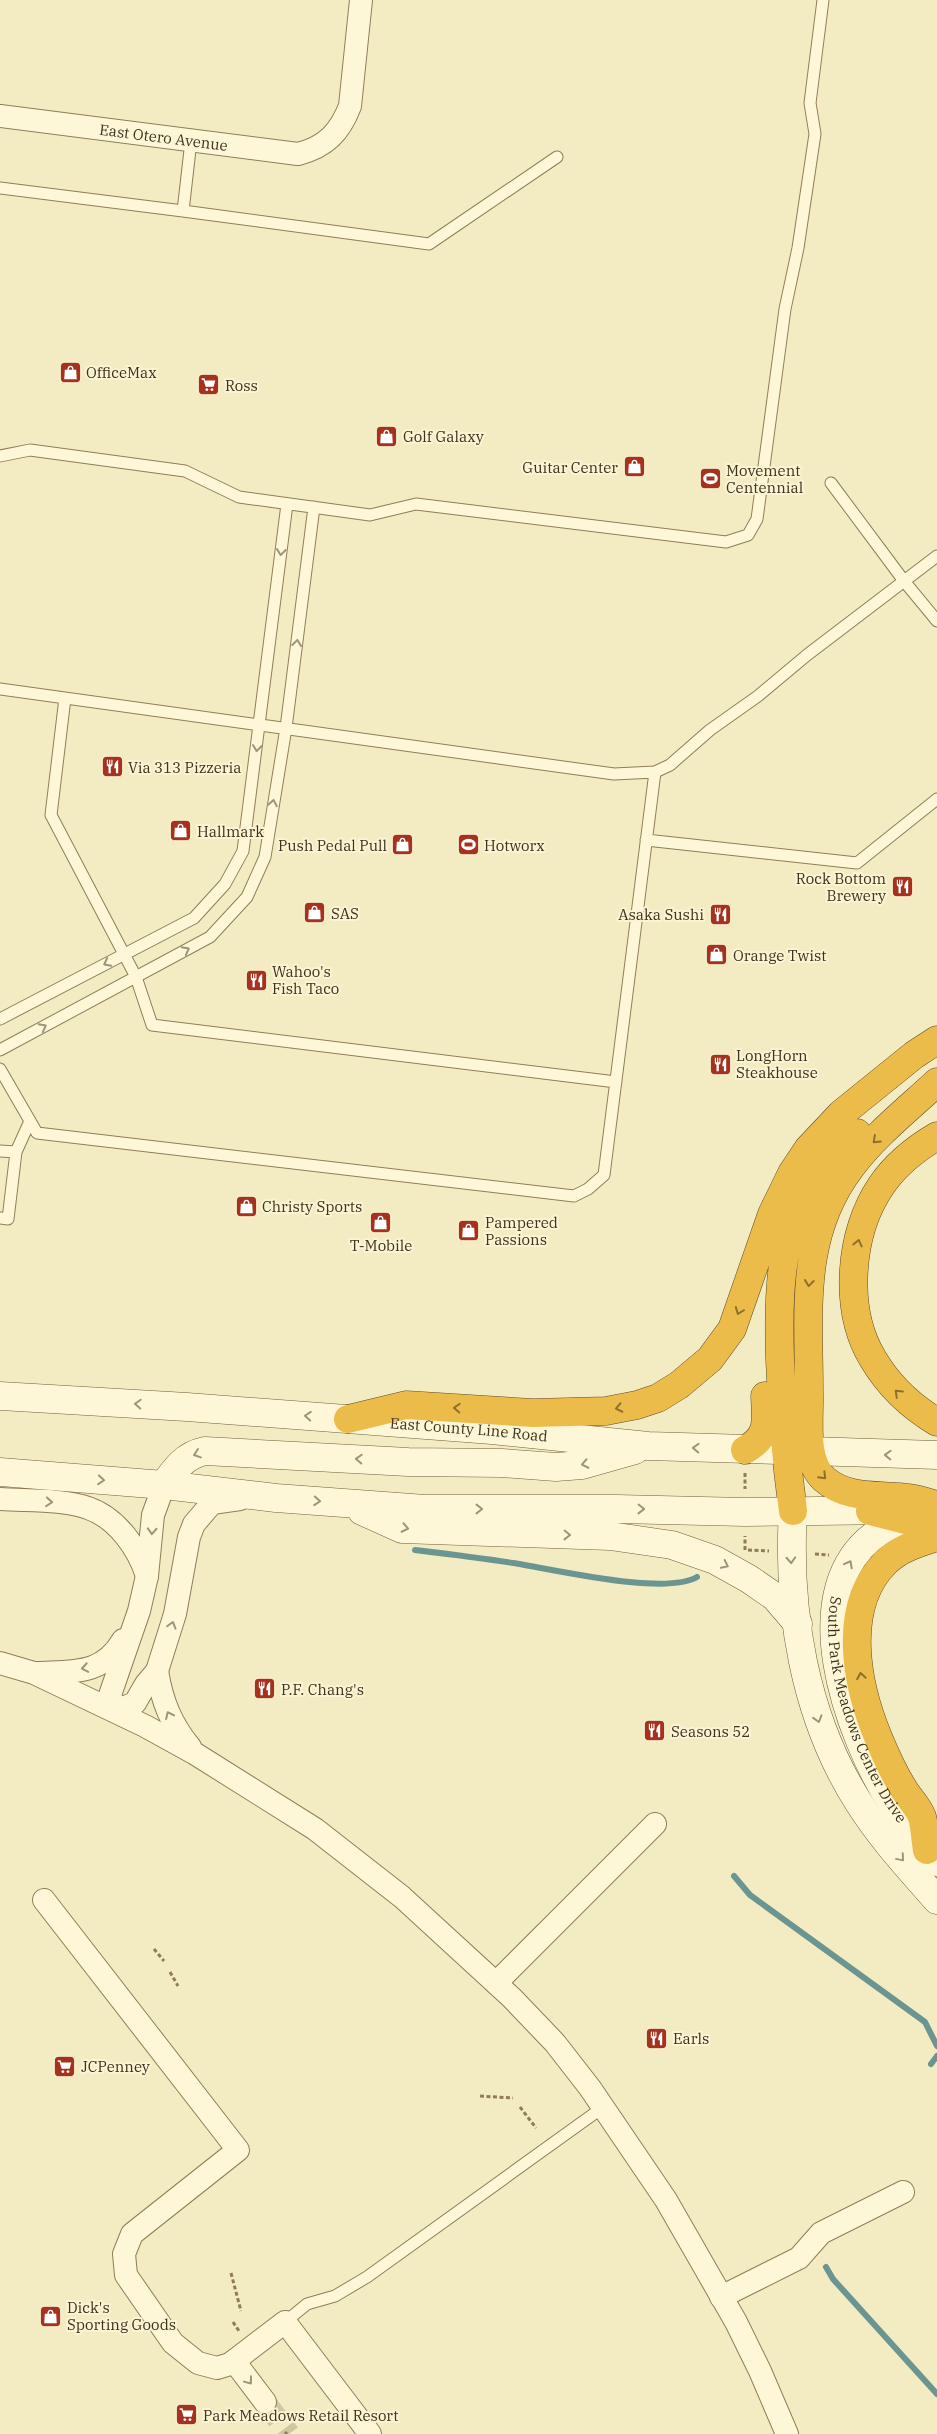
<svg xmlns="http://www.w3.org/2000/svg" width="937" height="2434" viewBox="0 0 937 2434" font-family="'IBM Plex Serif',serif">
<rect width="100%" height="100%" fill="#f3ecc2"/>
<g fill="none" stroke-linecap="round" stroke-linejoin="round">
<path stroke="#6a9591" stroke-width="6" d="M 415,1550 C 448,1554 481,1558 513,1563 C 553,1569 665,1596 697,1577
M 734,1876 L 750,1895 L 925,2022 L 937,2046
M 931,2064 L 937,2056
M 826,2267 L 833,2279 L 937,2394"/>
<path stroke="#cfc7a1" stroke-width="22" stroke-dasharray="22 11" stroke-linecap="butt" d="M 265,2402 L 289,2434"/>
<defs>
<path id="service" d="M 191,141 L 183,211 L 429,244 L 557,157
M 0,188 L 183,211
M 0,456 L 30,450 L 185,471 L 239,497 L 370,515 L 416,504 L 726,542 L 748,535 L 757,519 L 785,309 L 798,248 L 815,134 L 810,103 L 823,0
M 831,483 L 904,581 L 937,621
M 0,689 L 614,774 L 655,772 L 670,765 L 710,730 L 758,696 L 807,655 L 937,556
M 65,698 L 51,815 L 136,977 L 152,1025 L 616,1082
M 646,840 L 857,863 L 937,799
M 0,1019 L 194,918 L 225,884 L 243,851 L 287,504
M 0,1050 L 210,937 L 247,897 L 265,857 L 286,728 L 314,507
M 0,1069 L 37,1133 L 574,1196 L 588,1189 L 604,1175 L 655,772
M 0,1151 L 16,1152
M 0,1218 L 8,1219 L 16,1152 L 30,1121
M 285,2322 L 307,2304 L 335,2296 L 367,2277 L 602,2108"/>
<g id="minor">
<path id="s1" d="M 0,116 L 298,154 C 326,147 340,132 350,106 L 361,0"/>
<path d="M 0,1499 C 26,1501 64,1499 88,1508 C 117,1518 138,1548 147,1576"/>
<path d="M 0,1663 L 34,1673 L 145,1726 L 194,1753 L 315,1829 L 402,1897 L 512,1998 L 555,2043 L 590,2088 L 666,2200 L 736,2322 L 760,2371 L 787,2434"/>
<path d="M 157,1671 C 162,1701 171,1724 190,1747"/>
<path d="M 37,1673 C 74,1671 103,1675 123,1640"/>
<path d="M 116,1711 L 135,1703 L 146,1684 L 157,1671 L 175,1614 L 189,1537 L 194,1524 L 212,1503 L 240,1499"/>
<path d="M 116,1711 L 110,1695 L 139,1611 L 147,1576 L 153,1515 L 164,1485"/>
<path d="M 44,1900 L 238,2150 L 132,2234 L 124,2254 L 126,2275 L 173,2343 L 198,2363 L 217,2368 L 230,2364 L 285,2322 L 370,2434"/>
<path d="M 496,1983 L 655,1824"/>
<path d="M 721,2297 L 799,2258 L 821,2233 L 903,2192"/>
<path d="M 234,2361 L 265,2402"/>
</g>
<g id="secondary">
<path id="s2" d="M 0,1396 L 187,1407 L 492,1430 L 648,1446 L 937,1455"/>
<path d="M 0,1472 L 164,1485 L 276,1498 L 425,1509 L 617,1509 L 745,1512 L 893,1510"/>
<path d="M 164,1485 C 175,1469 185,1455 205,1451 L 408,1462 L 502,1463 L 556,1467 L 582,1465 L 635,1450"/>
<path d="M 362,1511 L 402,1529 L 610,1536 L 672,1545 L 715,1560 L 749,1579 L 775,1597 L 798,1624"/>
<path d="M 793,1511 C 787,1611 804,1717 859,1803 C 881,1838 910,1869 937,1900"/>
<path id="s3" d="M 918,1516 C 906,1520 893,1523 882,1530 C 792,1585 849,1737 893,1805 C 906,1825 922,1844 937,1862"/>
</g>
<path id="motorway" d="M 937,1082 C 908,1109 875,1135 851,1167 C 799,1235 809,1312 809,1392 C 810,1418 803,1460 824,1479 C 848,1500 879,1494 908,1498 C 917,1499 927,1502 937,1505
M 937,1136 C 915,1149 895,1165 881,1186 C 849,1233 843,1310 873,1359 C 889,1386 910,1406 937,1422
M 348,1419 L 406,1405 L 533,1413 L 606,1411 L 637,1405 L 658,1398 L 679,1385 L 710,1359 L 732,1329 L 772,1214 L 792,1173 L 808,1149 L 841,1114 L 914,1055 L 937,1040
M 745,1450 C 770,1436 766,1421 765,1396
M 793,1511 C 786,1460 782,1411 780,1360 C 778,1299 778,1238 812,1184 C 823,1166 842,1148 857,1133
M 870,1511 L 937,1528
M 927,1850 C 925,1839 925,1827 922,1817 C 918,1806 908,1797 903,1788 C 893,1772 885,1754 878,1737 C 856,1684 841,1606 886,1562 C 900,1548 919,1543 937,1537"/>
</defs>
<use href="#service" stroke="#907d57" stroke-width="13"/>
<use href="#minor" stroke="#907d57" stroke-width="24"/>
<use href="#secondary" stroke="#725e3a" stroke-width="29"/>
<use href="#motorway" stroke="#5d4a2b" stroke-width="29"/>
<path stroke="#907d57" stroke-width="3" stroke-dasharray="4 2.5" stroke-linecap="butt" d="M 745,1473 L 745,1489
M 745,1550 L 745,1536
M 748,1550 L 769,1551
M 815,1554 L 829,1555
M 154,1949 L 164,1961
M 170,1972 L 178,1986
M 480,2096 L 513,2098
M 520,2107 L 536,2128
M 231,2273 L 241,2311
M 233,2322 L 239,2331
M 285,2434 L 287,2432"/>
<use href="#service" stroke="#fdf7d7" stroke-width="11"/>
<use href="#minor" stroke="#fdf7d7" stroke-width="22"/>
<use href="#secondary" stroke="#fdf7d7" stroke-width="28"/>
<use href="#motorway" stroke="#ecbc4a" stroke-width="28"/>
</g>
<defs><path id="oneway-chevron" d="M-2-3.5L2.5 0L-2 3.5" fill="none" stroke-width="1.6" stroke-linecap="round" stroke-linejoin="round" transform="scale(1.25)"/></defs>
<g stroke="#9e947a">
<use href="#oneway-chevron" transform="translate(281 552) rotate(97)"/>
<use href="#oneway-chevron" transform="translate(297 643) rotate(-83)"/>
<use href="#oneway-chevron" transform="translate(257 748) rotate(97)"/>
<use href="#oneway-chevron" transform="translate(273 803) rotate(-80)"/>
<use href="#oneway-chevron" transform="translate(186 950) rotate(-28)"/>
<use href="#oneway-chevron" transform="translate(107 963) rotate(152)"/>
<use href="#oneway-chevron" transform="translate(43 1027) rotate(-28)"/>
<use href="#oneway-chevron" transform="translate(138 1404) rotate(-177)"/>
<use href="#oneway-chevron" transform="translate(308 1416) rotate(-176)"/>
<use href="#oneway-chevron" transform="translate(696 1448) rotate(-178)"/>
<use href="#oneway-chevron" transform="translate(197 1454) rotate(161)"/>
<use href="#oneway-chevron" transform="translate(888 1455) rotate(-178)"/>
<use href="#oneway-chevron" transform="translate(359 1459) rotate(-177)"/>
<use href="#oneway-chevron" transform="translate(585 1464) rotate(168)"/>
<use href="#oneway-chevron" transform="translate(101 1480) rotate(5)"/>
<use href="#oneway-chevron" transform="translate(317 1501) rotate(4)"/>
<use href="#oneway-chevron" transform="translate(49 1502) rotate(5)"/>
<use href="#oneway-chevron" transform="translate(479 1509)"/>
<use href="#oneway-chevron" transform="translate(641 1509) rotate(1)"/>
<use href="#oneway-chevron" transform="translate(405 1528) rotate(12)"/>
<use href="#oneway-chevron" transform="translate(152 1531) rotate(93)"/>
<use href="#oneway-chevron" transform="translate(567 1535) rotate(1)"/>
<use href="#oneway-chevron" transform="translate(791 1560) rotate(87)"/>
<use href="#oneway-chevron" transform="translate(849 1564) rotate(-62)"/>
<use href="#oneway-chevron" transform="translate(725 1565) rotate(26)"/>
<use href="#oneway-chevron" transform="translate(172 1625) rotate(-74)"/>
<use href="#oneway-chevron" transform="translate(85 1668) rotate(170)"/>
<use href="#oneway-chevron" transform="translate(169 1715) rotate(-115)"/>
<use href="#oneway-chevron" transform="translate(818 1719) rotate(73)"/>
<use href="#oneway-chevron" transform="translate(901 1858) rotate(50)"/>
<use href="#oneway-chevron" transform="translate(249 2381) rotate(53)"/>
</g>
<g stroke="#8c7031">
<use href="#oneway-chevron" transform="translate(876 1140) rotate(137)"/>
<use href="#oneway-chevron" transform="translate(858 1243) rotate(-77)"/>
<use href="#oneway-chevron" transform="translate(809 1283) rotate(97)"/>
<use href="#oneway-chevron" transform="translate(739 1311) rotate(111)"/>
<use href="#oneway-chevron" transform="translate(898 1393) rotate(-136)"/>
<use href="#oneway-chevron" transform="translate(457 1408) rotate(-177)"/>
<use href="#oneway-chevron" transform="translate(619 1408) rotate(168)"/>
<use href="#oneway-chevron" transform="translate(823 1476) rotate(45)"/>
<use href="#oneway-chevron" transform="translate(861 1676) rotate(-100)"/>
</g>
<defs>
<symbol id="shop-square" viewBox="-11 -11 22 22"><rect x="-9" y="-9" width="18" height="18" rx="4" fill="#a7311f" stroke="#faf4d3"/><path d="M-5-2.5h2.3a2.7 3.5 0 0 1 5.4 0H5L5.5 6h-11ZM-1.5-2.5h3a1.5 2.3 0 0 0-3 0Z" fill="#fff"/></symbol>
<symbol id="supermarket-square" viewBox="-11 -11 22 22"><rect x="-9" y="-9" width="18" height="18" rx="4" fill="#a7311f" stroke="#faf4d3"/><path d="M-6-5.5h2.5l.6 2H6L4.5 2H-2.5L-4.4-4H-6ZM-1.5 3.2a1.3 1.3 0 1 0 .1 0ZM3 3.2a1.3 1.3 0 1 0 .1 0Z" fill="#fff"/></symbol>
<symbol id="stadium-square" viewBox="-11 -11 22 22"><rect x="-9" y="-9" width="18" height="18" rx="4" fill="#a7311f" stroke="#faf4d3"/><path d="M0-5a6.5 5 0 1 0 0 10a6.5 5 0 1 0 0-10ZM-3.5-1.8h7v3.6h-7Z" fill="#fff"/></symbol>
<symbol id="restaurant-square" viewBox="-11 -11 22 22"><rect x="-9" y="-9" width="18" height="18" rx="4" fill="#a7311f" stroke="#faf4d3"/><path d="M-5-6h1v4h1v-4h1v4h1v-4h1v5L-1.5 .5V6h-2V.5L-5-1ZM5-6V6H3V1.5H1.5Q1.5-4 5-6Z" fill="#fff"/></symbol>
</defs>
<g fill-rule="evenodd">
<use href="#shop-square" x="58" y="360" width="25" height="25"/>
<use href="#supermarket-square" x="196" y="372" width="25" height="25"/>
<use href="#shop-square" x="374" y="424" width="25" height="25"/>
<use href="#shop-square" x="622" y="454" width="25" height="25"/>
<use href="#stadium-square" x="698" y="466" width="25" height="25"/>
<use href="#restaurant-square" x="100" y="754" width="25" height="25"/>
<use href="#shop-square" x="168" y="818" width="25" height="25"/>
<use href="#shop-square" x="390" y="832" width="25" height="25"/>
<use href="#stadium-square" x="456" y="832" width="25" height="25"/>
<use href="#restaurant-square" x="890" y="874" width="25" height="25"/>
<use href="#shop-square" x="302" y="900" width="25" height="25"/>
<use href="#restaurant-square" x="708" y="902" width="25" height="25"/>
<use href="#shop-square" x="704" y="942" width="25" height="25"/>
<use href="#restaurant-square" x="244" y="968" width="25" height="25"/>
<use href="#restaurant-square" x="708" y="1052" width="25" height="25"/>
<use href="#shop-square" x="234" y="1194" width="25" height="25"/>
<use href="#shop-square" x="368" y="1210" width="25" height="25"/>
<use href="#shop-square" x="456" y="1218" width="25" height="25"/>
<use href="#restaurant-square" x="252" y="1676" width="25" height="25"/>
<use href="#restaurant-square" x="642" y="1718" width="25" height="25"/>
<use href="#restaurant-square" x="644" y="2026" width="25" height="25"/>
<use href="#supermarket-square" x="52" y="2054" width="25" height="25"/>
<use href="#shop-square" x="38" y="2304" width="25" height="25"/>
<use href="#supermarket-square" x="174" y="2402" width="25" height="25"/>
</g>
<g text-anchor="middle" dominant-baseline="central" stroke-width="4" stroke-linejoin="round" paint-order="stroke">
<g font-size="15" fill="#3e321d" stroke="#faf4d3">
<text stroke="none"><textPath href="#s1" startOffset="165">East Otero Avenue</textPath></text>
<text stroke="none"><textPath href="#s2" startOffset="470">East County Line Road</textPath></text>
<text stroke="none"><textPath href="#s3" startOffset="241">South Park Meadows Center Drive</textPath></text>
</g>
<g font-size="15" fill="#3e321d" stroke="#faf4d3" text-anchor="start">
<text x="86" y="372">OfficeMax</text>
<text x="225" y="385">Ross</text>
<text x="403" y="436">Golf Galaxy</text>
<text x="618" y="467" text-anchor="end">Guitar Center</text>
<text x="726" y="470">Movement<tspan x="726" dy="17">Centennial</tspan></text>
<text x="128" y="767">Via 313 Pizzeria</text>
<text x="197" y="831">Hallmark</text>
<text x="387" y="845" text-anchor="end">Push Pedal Pull</text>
<text x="484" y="845">Hotworx</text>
<text x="886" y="878" text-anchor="end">Rock Bottom<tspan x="886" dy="17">Brewery</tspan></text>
<text x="331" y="913">SAS</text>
<text x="704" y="914" text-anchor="end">Asaka Sushi</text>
<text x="733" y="955">Orange Twist</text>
<text x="272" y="971">Wahoo's<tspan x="272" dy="17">Fish Taco</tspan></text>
<text x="736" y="1055">LongHorn<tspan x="736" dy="17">Steakhouse</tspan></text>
<text x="262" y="1206">Christy Sports</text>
<text x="485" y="1222">Pampered<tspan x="485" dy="17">Passions</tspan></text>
<text x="381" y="1245" text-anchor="middle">T-Mobile</text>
<text x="281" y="1689">P.F. Chang's</text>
<text x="671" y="1731">Seasons 52</text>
<text x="673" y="2038">Earls</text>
<text x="81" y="2066">JCPenney</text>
<text x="67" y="2307">Dick's<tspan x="67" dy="17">Sporting Goods</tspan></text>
<text x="203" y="2415">Park Meadows Retail Resort</text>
</g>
</g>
</svg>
